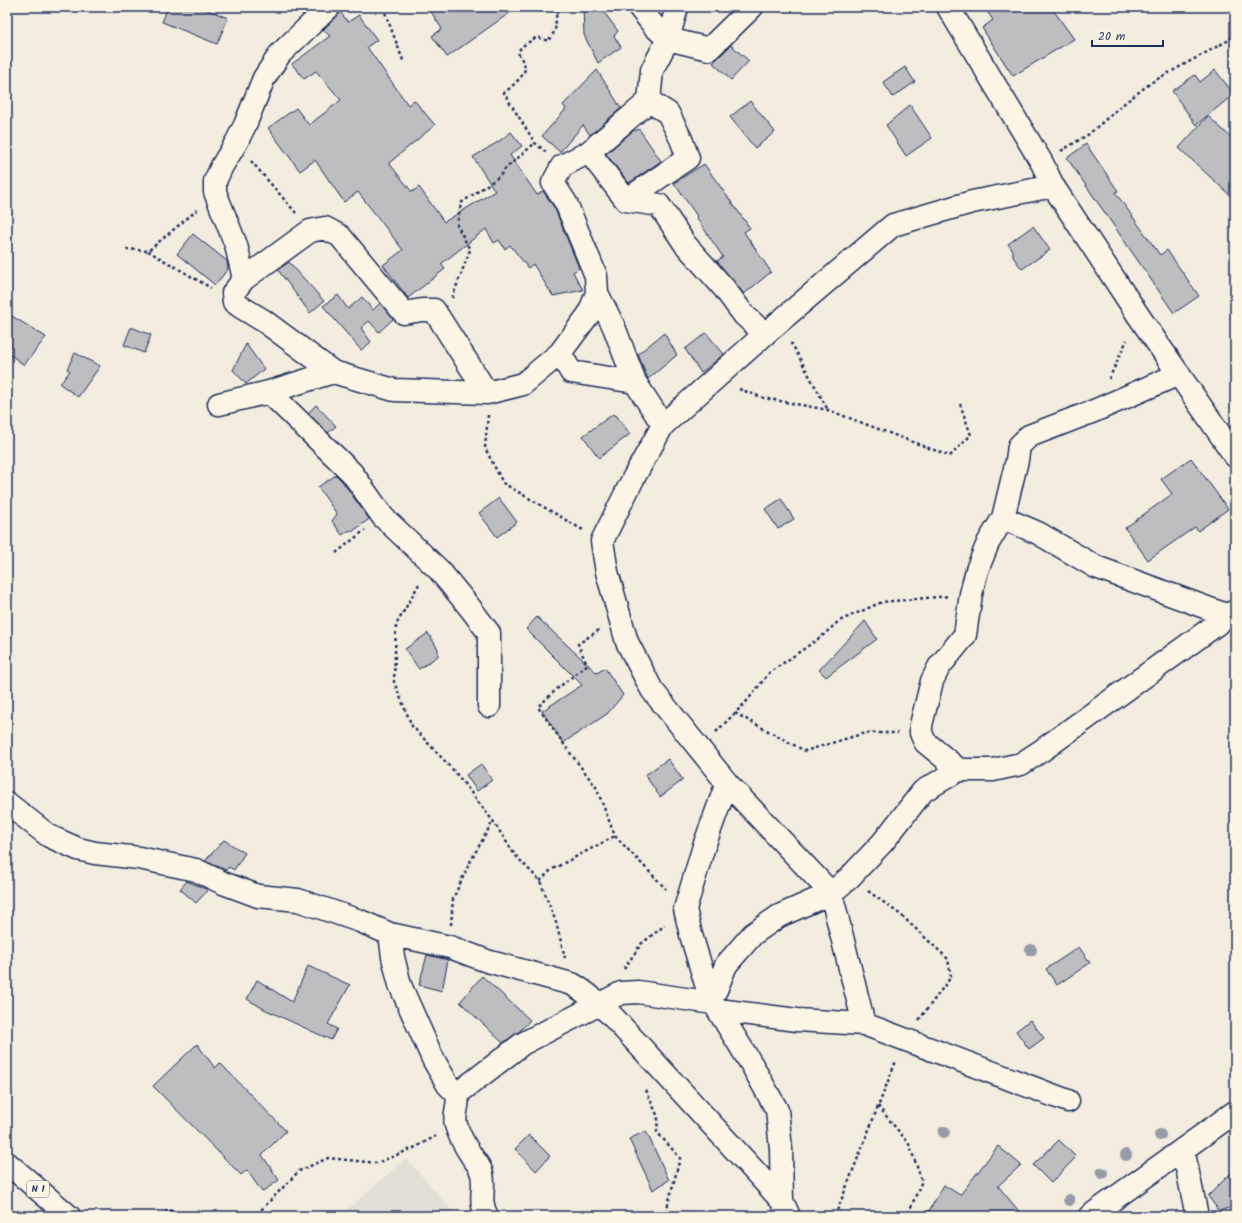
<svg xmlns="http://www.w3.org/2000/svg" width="1242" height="1223" viewBox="0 0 1242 1223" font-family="Kalam,sans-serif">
<rect width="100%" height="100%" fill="#f3ede0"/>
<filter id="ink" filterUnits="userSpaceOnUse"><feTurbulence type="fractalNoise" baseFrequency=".025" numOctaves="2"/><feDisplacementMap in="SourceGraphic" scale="8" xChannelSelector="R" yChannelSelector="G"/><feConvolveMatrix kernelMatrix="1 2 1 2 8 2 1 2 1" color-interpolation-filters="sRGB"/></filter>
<g filter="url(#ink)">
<path fill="#e3dfd6" d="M 406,1158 L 457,1216 L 340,1216 Z"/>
<path fill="#bebec0" stroke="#1b2f5e" d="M 168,7 L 200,7 L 228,18 L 217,44 L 162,22 Z
M 293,7 L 311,7 L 303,15 Z
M 428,7 L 518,7 L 447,57 L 432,36 L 442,29 Z
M 583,7 L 600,7 L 618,31 L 614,36 L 621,47 L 598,63 L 584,35 Z
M 984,7 L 1051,7 L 1074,39 L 1013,76 L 982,28 L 993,20 Z
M 340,12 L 348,22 L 359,15 L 377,40 L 367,47 L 408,105 L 414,100 L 435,125 L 389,163 L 412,192 L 419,187 L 444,222 L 495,191 L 473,157 L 498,142 L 511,132 L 522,146 L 510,155 L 537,195 L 543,191 L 555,209 L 579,268 L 573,272 L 583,290 L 553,296 L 533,264 L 528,268 L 510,245 L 505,249 L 499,240 L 494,243 L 486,229 L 441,264 L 445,269 L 408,298 L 383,265 L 403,250 L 358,192 L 344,202 L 315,160 L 300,171 L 268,128 L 296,108 L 309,125 L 341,100 L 316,71 L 304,79 L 292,64 L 330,36 L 323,30 Z
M 731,45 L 749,61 L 731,80 L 713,63 Z
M 905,67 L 915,82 L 893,97 L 883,82 Z
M 597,70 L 621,108 L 590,135 L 583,125 L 560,152 L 542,136 L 566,109 L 563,105 Z
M 1215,70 L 1234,94 L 1196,125 L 1172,91 L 1195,75 L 1200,82 Z
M 750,101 L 775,132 L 755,148 L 730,117 Z
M 910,105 L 932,138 L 906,156 L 886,125 Z
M 1208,116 L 1235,141 L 1235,200 L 1179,148 Z
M 639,129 L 661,161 L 629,183 L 606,154 L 634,130 L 635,131 Z
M 1086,144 L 1118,191 L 1115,192 L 1160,255 L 1167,250 L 1199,296 L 1174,313 L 1067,158 Z
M 704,164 L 750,228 L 744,232 L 771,272 L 744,294 L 717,261 L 723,257 L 696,217 L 697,216 L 674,183 Z
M 1033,226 L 1050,250 L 1022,269 L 1013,257 L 1013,251 L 1008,244 Z
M 193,234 L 227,261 L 228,269 L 215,285 L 177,254 Z
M 289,262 L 324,301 L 310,313 L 278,270 Z
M 338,295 L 348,309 L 362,297 L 373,310 L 380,303 L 393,319 L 379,332 L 369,321 L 361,328 L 371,342 L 361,350 L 323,306 Z
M 7,313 L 46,337 L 24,365 L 7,352 Z
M 131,327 L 151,335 L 144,353 L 124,345 Z
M 664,333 L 677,355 L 648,379 L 638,354 Z
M 706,333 L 724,354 L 701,373 L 685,349 Z
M 246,344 L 264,369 L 246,384 L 233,370 Z
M 75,353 L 100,366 L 78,397 L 60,384 L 70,371 L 67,369 Z
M 316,405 L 336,426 L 328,433 L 308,413 Z
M 613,414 L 615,416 L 616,415 L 630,434 L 599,458 L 583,436 Z
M 1191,458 L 1228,509 L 1198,531 L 1195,527 L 1148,560 L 1125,528 L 1172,494 L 1161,479 Z
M 336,475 L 342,481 L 369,519 L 352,532 L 350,530 L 342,535 L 332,521 L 337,514 L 318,487 Z
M 499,498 L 517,522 L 497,537 L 479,513 Z
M 781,499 L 794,519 L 778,529 L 765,509 Z
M 537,617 L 597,673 L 605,668 L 623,695 L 607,714 L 563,743 L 542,711 L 582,685 L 526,629 Z
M 865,621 L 877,639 L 826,677 L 819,670 Z
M 428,633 L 438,649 L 438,656 L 419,669 L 405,649 Z
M 668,759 L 683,780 L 660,797 L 645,775 Z
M 481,764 L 492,780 L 477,791 L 466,775 Z
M 224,840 L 245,853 L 234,870 L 229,867 L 226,870 L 205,861 Z
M 187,881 L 208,890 L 196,903 L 180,889 Z
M 1079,947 L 1090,963 L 1057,985 L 1046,969 Z
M 427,955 L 448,960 L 442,991 L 419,985 Z
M 308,966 L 350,985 L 328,1024 L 337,1029 L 331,1040 L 264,1009 L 247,999 L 257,980 L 292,1002 Z
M 482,976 L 530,1020 L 521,1030 L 503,1043 L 460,1002 Z
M 1030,1020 L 1044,1038 L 1029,1049 L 1016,1031 Z
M 197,1044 L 215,1068 L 220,1063 L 286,1131 L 262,1155 L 279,1180 L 262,1192 L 247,1170 L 241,1175 L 153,1086 Z
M 646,1131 L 669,1180 L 653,1190 L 629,1139 Z
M 529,1135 L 550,1156 L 536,1171 L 515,1149 Z
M 1059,1140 L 1076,1157 L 1051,1183 L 1033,1165 Z
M 998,1146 L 1021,1165 L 998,1186 L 1023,1216 L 926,1216 L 944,1185 L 960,1195 Z
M 1235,1169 L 1235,1206 L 1219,1211 L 1208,1196 Z"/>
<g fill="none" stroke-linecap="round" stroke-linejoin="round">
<defs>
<path id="street" d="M 639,7 L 654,26 L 668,39 L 677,7
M 948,7 L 1042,163 L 1053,186 L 1138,315 L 1235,456
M 649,101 L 668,113 L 681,139 L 688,158 L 626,200 L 659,205 L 685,244 L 724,288 L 744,315 L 765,334
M 589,152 L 626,200
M 244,279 L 236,245 L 215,192 L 215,181 L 222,166 L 236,143 L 245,125 L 264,78 L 280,54 L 329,7
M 597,293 L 614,327 L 635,382
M 560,353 L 589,314 L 597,293 L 596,276 L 566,203 L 553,183 L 562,166 L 589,152 L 649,101 L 652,70 L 668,39 L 709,49 L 752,7
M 269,392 L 352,473 L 383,517 L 439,570 L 471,609 L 489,633 L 489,706
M 487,393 L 434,310 L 422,310 L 404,313 L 340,236 L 325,228 L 310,231 L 244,279 L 233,293 L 234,302 L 241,307 L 264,321 L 333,372 L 394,390 L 487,393 L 523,384 L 560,353 L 571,372 L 635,382 L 663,425
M 219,404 L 269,392 L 333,372
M 1003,518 L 1038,533 L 1096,567 L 1229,616
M 959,770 L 925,742 L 921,733 L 921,725 L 932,681 L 939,667 L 965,635 L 971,594 L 977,570 L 988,543 L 1003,518 L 1017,460 L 1019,446 L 1029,436 L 1094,411 L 1179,374
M 7,803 L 49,836 L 78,849 L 95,853 L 139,858 L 196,870 L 223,883 L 258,896 L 298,900 L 360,921 L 390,934 L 450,947 L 487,961 L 572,984 C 588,993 601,1005 614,1018 L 782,1201 L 789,1216
M 390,934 L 393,957 L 400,985 L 433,1059 L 448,1085 L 457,1094
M 710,997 L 691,935 L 685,909 L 704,846 L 727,783
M 718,1010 L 797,1020 L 864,1024 L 1068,1101
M 864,1024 L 831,893 L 727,783 L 652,690 L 627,642 L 607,572 L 602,541 L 634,477 L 663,425 L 765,334 L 893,225 L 972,202 L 1053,186
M 1183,1149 L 1197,1216
M 782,1201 L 781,1149 L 777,1110 L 752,1065 L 710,997 L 716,990 L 726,965 L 753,934 L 779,916 L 831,893 L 849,878 L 883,842 L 923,791 L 959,770 L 993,770 L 1021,764 L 1041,751 L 1235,611
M 487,1216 C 477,1199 487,1185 481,1171 C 479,1165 474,1160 471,1155 C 465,1146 459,1135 456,1125 C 453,1114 460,1104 457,1094 L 522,1044 L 621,993 L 638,992 L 713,1003
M 1090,1216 L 1235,1112"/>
<path id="highway" d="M 7,1163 L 69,1216"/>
</defs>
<use href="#street" stroke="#1b2f5e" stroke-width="25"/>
<use href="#highway" stroke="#1b2f5e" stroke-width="25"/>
<path stroke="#1b2f5e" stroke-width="2.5" stroke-dasharray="3 3" stroke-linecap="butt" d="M 383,7 L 404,63
M 1061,151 L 1089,134 L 1122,105 L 1152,82 L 1229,40 L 1235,34
M 546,152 L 535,143 L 504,93 C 510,88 525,76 525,68 C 525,64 521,58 518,53 L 521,47 L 537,37 L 548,41 L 555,31 L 557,7
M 251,161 L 296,213
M 126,249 L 148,251 L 197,210
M 148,251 L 211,288
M 452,298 L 470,250 L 457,225 L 461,203 L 500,176 L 505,169 L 535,143
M 790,344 L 792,344 L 828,410
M 1109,379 L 1127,340
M 739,389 L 764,398 L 828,410 L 950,456 L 971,435 L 960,404
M 488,415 L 485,448 L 503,483 L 583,530
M 336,553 L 365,530
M 419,584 L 396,625 L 394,682 L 412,726 L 455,772 L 493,821 L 515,855 L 540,881 L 556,922 L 565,958
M 599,630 L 578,644 L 587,665 L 558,688 L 538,707 L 568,750 L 596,787 L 615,836 L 666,889
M 735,713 L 805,751 L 865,733 L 898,733
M 716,732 L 747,701 L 769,673 L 821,637 L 839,621 L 882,602 L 949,596
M 540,881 L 551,870 L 615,836
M 868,891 L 901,915 L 948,959 L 951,977 L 919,1020
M 451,925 L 453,899 L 469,864 L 493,821
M 624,969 L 641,944 L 665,925
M 646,1090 L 658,1117 L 657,1132 L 680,1158 L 665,1216
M 878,1106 L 909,1144 L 922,1181 L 907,1216
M 161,1216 L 169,1209 L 176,1216
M 251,1216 L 260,1211 L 299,1171 L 328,1158 L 377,1163 L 416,1147 L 436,1136
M 835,1216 L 896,1061"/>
<use href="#street" stroke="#fcf5e5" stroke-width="22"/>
<use href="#highway" stroke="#fcf5e5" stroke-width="22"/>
</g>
<g fill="#969ba8">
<circle cx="1031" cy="950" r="6"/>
<circle cx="944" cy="1132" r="6"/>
<circle cx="1160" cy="1135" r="6"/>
<circle cx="1126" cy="1155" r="6"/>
<circle cx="1102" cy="1173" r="6"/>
<circle cx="1069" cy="1200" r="6"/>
</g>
</g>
<g text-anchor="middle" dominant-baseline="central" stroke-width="3.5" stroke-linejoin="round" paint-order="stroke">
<rect fill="#fcf5e5" stroke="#5e6a86" stroke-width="1" x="27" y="1181" width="22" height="16" rx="3"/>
<g font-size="10" font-weight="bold" fill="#1b2f5e">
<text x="38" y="1189">N 1</text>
</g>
</g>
<rect width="1242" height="1223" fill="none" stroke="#fcf5e5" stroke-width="24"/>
<rect x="12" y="12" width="1218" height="1199" fill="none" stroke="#1b2f5e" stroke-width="1.5" filter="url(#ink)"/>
<path d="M1092 40v6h71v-6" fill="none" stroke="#1b2f5e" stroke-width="2"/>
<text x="1098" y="40" font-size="12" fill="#1b2f5e" stroke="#fcf5e5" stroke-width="3" paint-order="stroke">20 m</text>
</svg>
